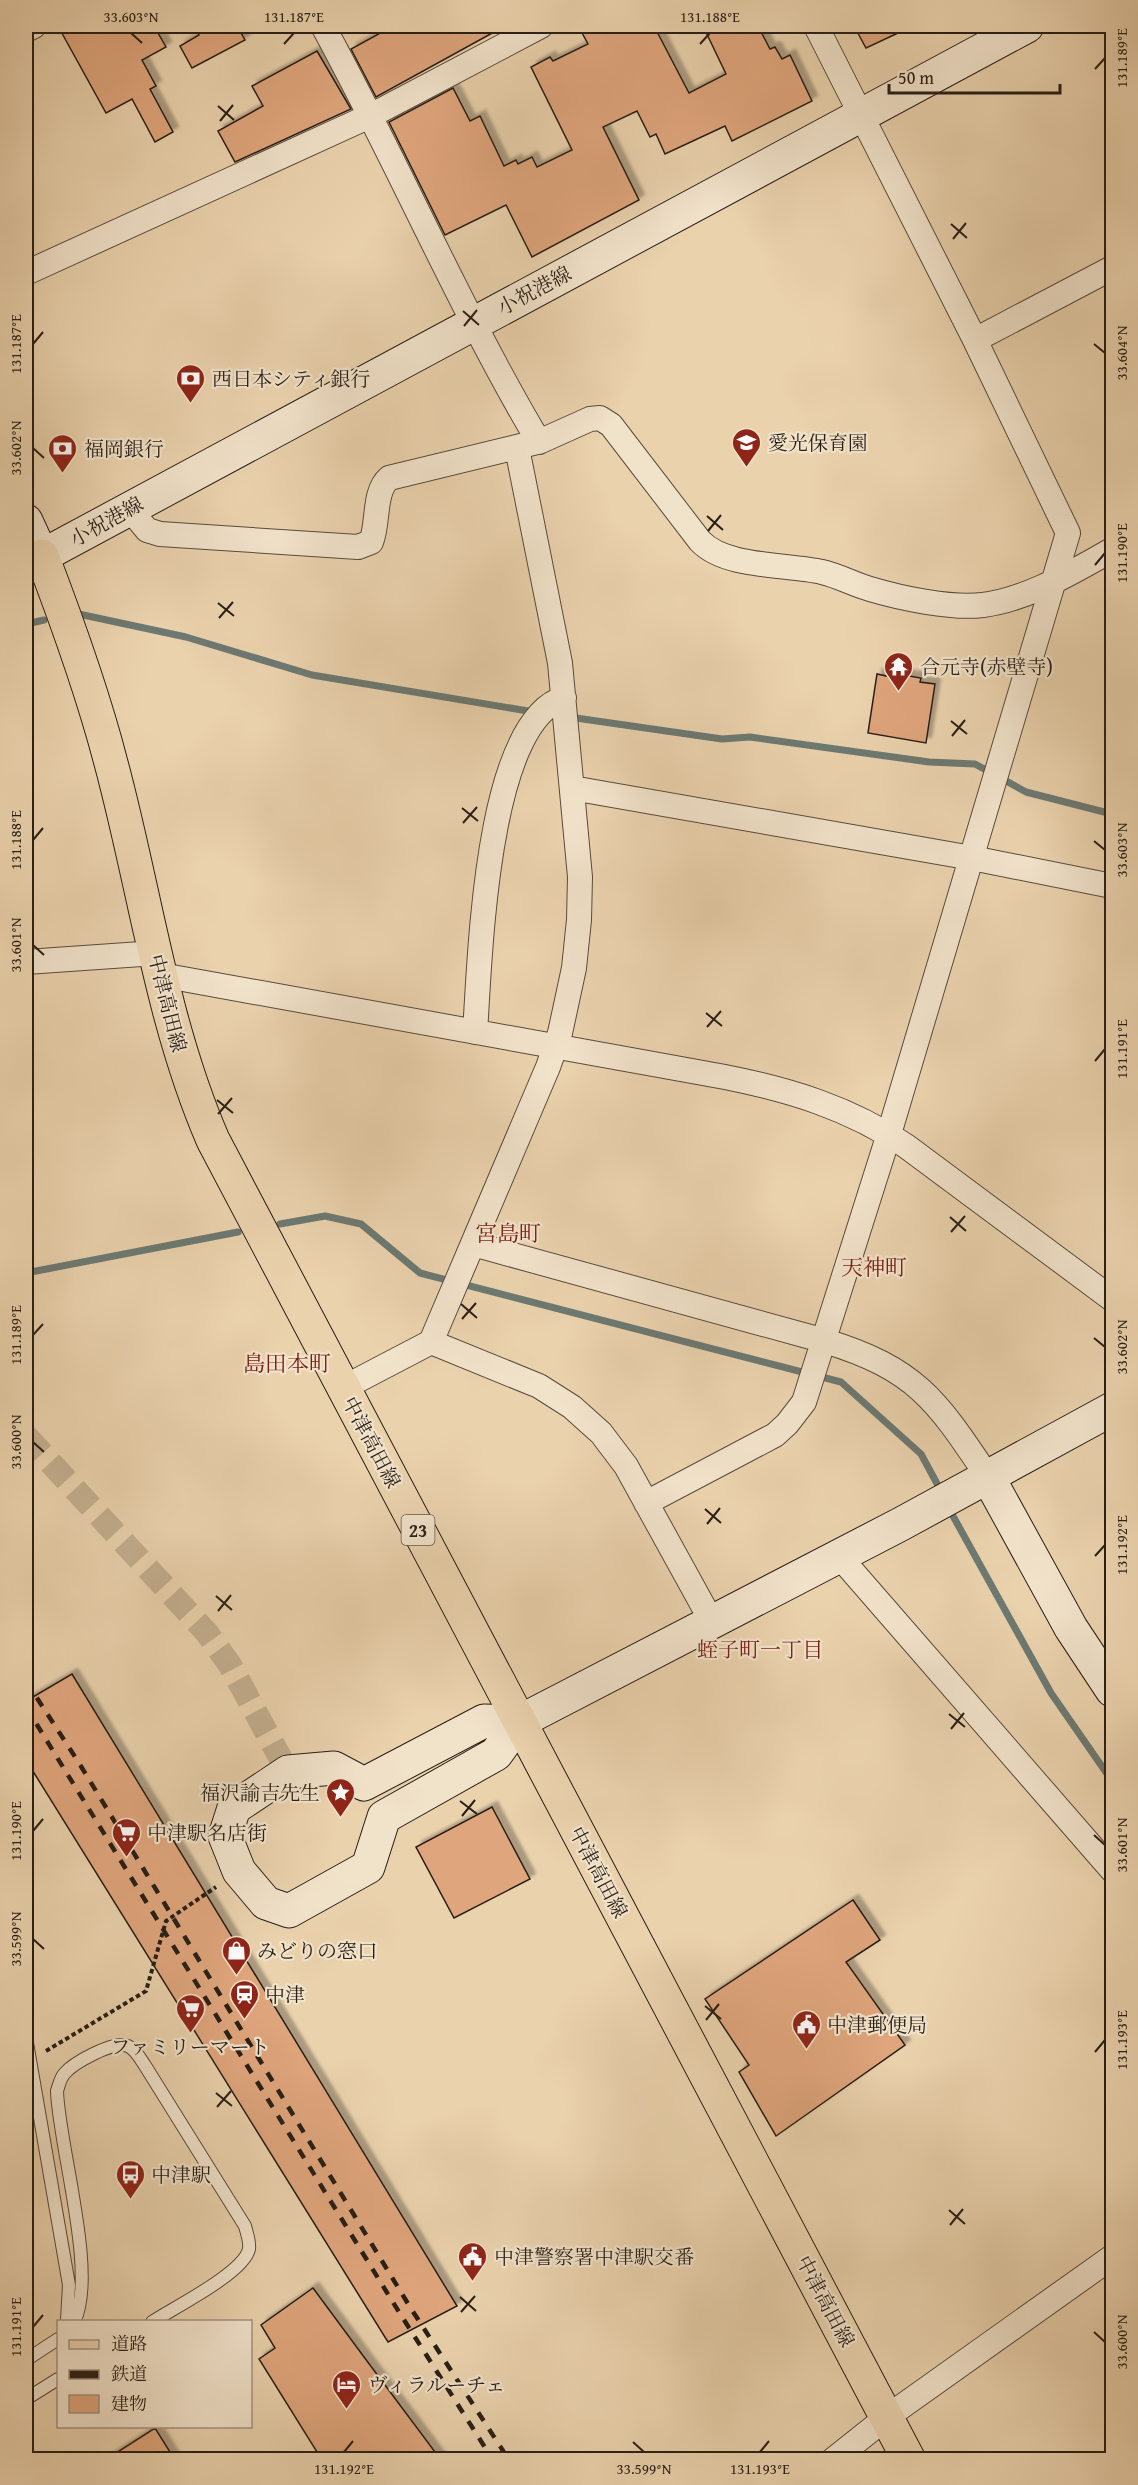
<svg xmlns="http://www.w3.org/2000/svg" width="1138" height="2485" viewBox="0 0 1138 2485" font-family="'Gentium Book Plus','Noto Serif JP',serif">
<defs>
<filter id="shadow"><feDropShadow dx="5.5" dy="-5.5" stdDeviation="1.5" flood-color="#0004"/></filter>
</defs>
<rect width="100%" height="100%" fill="#ead2ad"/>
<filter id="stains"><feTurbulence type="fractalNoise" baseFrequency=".00333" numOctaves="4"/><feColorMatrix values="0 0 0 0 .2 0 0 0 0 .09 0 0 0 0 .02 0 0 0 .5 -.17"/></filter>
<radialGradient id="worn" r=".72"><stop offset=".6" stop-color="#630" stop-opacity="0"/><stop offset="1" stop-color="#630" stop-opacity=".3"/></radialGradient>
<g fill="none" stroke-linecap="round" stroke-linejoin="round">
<path stroke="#6c7972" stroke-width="7" d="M 74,613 L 186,637 L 312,675 L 534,712
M 26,624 L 44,620
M 569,717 L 722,739 L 750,737 L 929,762 L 975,764 L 1026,792 L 1112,814
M 280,1224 L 325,1216 L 361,1224 L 420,1273 L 841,1382 L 921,1454 L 941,1491
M 26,1273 L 238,1232
M 948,1507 L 1051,1693 L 1112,1781"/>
</g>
<path fill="#dfa57b" stroke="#281e16" stroke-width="1.5" filter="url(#shadow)" d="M 58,26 L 154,26 L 166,47 L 142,60 L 156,86 L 150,89 L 173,132 L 155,142 L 132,99 L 106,113 Z
M 194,26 L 237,26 L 245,40 L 192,68 L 180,46 L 199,35 Z
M 393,26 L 505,26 L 376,97 L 351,49 Z
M 593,26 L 654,26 L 689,93 L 726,74 L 703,26 L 758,26 L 770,49 L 775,47 L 782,59 L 790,55 L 812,101 L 732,141 L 725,126 L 665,154 L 656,134 L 650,137 L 637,111 L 603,127 L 639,200 L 532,257 L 506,205 L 445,235 L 389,122 L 453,88 L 470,121 L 480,116 L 504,166 L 516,160 L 518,164 L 532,157 L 537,167 L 572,150 L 531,67 L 550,57 L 553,61 L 588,44 L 581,31 Z
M 854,26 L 913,26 L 866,48 Z
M 317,51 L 351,109 L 235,162 L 218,131 L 263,106 L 252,86 Z
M 892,673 L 921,678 L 920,682 L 935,684 L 926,743 L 868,733 L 877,674 L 891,677 Z
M 72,1674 L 457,2306 L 388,2342 L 26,1760 L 26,1701 Z
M 492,1807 L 530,1879 L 454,1918 L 416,1847 Z
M 853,1900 L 880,1940 L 846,1962 L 905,2045 L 776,2136 L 739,2072 L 749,2065 L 705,1999 Z
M 313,2288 L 367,2361 L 441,2460 L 322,2460 L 259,2359 L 275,2348 L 261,2325 Z
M 155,2428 L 175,2460 L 105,2460 Z"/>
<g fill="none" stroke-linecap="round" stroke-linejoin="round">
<path stroke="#c3ae8f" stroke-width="24" stroke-dasharray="24 12" stroke-linecap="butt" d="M 26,1436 L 207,1633 L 230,1665 L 288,1772"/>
<defs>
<path id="lane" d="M 26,2037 L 69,2285 L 67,2320
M 74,2322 C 98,2274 59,2148 57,2091 C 59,2085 60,2079 64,2074 C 73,2063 114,2040 128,2046 C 135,2049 140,2058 144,2064 L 245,2226 C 247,2234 250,2241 249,2249 C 244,2273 173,2308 152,2322
M 26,2360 L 58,2339
M 26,2399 L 58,2379"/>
<path id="street" d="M 323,26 C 398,163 459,307 539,442
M 26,30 L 34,26
M 26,273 L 372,115 L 541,26
M 975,340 L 1112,268
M 129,508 L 147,530 L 160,534 L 358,547 L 371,542 C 379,523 373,492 389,478 L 541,441 L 590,419 L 600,418 L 611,425 L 700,541 C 725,568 787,564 822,572 C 839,576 853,584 870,589 C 900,598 952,609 983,605 C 1029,599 1072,572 1112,550
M 572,788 L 972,858 L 1112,886
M 26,962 L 156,953
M 161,975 L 725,1077 C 790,1090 850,1108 906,1146 L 1112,1299
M 475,1032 C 480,963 485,722 564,698
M 473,1244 L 825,1341 C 917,1369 937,1401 988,1477
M 431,1342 L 539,1386 L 572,1407 L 601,1433 L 626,1466 L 712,1622
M 343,1388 L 431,1342 L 548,1067 L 560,1033 L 574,968 L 579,920 L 580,877 L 560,663 L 517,448
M 646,1503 L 775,1435 L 787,1424 L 804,1402 L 889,1134 L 1068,533 L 975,340 L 816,26
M 839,1556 L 1112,1870
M 833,2460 L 887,2417 L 1112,2257"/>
<path id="secondary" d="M 26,521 L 42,556 L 1027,26
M 988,1477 L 1071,1628 L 1112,1690
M 519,1722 L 484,1721 L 364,1784 L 334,1768 L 288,1772 L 234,1808 L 225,1836 L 239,1871 L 266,1903 L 289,1911 L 368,1867 L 384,1817 L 496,1754 L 519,1722 L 901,1524 L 1112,1409"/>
<path id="primary" d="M 26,567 L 42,556 C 68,624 93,693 111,763 C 145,889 161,1020 213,1140 L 909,2460"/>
</defs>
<use href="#lane" stroke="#584b3c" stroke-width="14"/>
<use href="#street" stroke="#584b3c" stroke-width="26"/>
<use href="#secondary" stroke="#281e16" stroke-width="35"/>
<use href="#primary" stroke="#281e16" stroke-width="35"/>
<path stroke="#281e16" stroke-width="4" stroke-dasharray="4.5 3" stroke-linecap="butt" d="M 46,2051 L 146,1991 L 166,1921 L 216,1887"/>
<use href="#lane" stroke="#f1e2ca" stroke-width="12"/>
<use href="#street" stroke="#f1e2ca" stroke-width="24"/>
<use href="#secondary" stroke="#f1e2ca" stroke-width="33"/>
<use href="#primary" stroke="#ead2ad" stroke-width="33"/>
<path stroke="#281e16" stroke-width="4.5" stroke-dasharray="10 10" stroke-linecap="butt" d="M 26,1681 L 79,1763 L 410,2307 L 509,2460
M 26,1707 L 399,2312 L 493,2460"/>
</g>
<path fill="none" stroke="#281e16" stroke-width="2" d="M 131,33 L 142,43M 284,44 L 294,33M 700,44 L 710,33M 1095,69 L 1105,58M 218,106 L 234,120M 220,121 L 233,105M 951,224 L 967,238M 953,239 L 966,223M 463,311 L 479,325M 464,326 L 477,310M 33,344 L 43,332M 1094,344 L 1105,353M 33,448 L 44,458M 707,516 L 723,530M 708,531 L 721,515M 1095,565 L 1105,553M 218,603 L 234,616M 219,618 L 233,602M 951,721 L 967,734M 952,736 L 965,720M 462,808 L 478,821M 463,823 L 477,807M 33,840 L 43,828M 1094,841 L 1105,850M 33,945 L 44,955M 706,1013 L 722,1026M 707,1027 L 721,1011M 1095,1061 L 1105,1049M 217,1100 L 233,1113M 218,1114 L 232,1098M 950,1217 L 966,1231M 951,1232 L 965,1216M 461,1304 L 477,1318M 462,1319 L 476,1303M 33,1335 L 43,1324M 1094,1338 L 1105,1347M 33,1442 L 44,1452M 705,1509 L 721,1523M 707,1524 L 720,1508M 1095,1556 L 1105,1545M 216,1596 L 232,1610M 218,1611 L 231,1595M 949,1714 L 965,1727M 951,1729 L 964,1713M 460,1801 L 477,1814M 462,1816 L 475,1800M 33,1831 L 43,1819M 1094,1835 L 1105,1845M 33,1939 L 44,1949M 705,2006 L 721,2019M 706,2020 L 719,2004M 1095,2052 L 1105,2040M 216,2093 L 232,2106M 217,2107 L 231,2091M 949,2210 L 965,2224M 950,2225 L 963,2209M 460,2297 L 476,2311M 461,2312 L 475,2296M 33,2327 L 43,2315M 1094,2332 L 1105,2342M 633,2442 L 644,2452M 344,2452 L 353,2441M 760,2452 L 769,2441"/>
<defs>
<symbol id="bank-pin" viewBox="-11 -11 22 30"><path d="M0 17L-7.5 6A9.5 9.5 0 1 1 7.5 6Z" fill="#8f2418" stroke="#f1e2ca"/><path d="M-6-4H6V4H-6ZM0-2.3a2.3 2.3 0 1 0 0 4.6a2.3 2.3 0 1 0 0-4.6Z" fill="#fff"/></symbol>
<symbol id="school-pin" viewBox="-11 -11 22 30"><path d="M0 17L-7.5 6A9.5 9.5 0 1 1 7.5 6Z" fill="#8f2418" stroke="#f1e2ca"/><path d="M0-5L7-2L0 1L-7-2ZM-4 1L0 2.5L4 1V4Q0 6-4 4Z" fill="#fff"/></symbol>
<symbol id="temple-pin" viewBox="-11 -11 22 30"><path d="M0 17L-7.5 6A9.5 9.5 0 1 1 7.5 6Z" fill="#8f2418" stroke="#f1e2ca"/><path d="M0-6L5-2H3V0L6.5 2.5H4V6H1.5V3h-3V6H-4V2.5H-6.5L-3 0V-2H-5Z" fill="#fff"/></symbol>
<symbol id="sight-pin" viewBox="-11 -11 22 30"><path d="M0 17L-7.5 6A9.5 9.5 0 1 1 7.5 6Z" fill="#8f2418" stroke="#f1e2ca"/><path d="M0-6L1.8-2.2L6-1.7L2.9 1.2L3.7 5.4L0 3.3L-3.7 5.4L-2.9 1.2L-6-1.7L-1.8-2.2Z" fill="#fff"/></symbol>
<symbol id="supermarket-pin" viewBox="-11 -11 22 30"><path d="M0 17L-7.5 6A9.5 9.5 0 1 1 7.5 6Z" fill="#8f2418" stroke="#f1e2ca"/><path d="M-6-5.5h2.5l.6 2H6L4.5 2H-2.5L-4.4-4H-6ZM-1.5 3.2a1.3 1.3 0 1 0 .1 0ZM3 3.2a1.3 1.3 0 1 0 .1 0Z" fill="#fff"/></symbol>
<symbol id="shop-pin" viewBox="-11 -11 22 30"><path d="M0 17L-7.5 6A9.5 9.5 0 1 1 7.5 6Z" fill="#8f2418" stroke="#f1e2ca"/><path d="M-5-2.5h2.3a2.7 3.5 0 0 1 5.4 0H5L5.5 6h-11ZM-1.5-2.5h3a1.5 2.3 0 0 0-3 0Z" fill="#fff"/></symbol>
<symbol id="station-pin" viewBox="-11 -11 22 30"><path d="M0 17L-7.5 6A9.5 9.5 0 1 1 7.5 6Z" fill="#8f2418" stroke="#f1e2ca"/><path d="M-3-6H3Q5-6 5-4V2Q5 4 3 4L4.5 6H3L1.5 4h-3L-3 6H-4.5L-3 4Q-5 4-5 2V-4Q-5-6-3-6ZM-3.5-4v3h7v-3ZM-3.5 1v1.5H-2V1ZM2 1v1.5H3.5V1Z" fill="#fff"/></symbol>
<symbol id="civic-pin" viewBox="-11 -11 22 30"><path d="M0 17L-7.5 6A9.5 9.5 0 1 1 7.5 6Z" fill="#8f2418" stroke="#f1e2ca"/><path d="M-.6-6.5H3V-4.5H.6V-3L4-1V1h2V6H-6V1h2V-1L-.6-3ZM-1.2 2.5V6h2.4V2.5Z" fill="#fff"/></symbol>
<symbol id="bus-pin" viewBox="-11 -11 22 30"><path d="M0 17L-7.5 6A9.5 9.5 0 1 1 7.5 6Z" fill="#8f2418" stroke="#f1e2ca"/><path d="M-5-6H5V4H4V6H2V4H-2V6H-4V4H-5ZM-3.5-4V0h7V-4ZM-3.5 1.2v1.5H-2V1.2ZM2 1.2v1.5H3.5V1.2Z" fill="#fff"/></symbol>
<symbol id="hotel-pin" viewBox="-11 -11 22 30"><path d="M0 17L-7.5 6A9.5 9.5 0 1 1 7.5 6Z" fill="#8f2418" stroke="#f1e2ca"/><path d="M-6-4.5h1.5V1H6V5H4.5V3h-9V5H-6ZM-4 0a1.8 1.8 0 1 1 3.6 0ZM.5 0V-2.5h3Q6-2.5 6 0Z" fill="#fff"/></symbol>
</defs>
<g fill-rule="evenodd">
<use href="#bank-pin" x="174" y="362" width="33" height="45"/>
<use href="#school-pin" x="730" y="426" width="33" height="45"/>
<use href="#bank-pin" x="46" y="432" width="33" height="45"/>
<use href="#temple-pin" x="882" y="650" width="33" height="45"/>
<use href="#sight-pin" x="324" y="1776" width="33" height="45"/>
<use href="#supermarket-pin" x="110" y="1816" width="33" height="45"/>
<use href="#shop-pin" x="220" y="1934" width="33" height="45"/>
<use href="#station-pin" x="228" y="1978" width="33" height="45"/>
<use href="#supermarket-pin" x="174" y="1992" width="33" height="45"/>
<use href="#civic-pin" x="790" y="2008" width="33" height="45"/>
<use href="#bus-pin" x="114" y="2158" width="33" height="45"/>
<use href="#civic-pin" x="456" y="2240" width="33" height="45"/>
<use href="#hotel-pin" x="330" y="2368" width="33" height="45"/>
</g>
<g text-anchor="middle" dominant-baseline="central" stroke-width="4.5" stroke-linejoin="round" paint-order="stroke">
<rect fill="#f1e2ca" stroke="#64594c" stroke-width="1.5" x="401.5" y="1515" width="33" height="30" rx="4.5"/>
<g font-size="18" font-weight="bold" fill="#281e16">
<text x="418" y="1530">23</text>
</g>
<g font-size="20" fill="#281e16" stroke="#f1e2ca">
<text transform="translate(534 290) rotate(-28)">小祝港線</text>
<text transform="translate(106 521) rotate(-29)">小祝港線</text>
<text transform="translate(168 1003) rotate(76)">中津高田線</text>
<text transform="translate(372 1442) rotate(62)">中津高田線</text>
<text transform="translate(599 1872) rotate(62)">中津高田線</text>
<text transform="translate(826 2301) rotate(62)">中津高田線</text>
</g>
<g font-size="20" fill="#281e16" stroke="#f1e2ca" text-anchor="start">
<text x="212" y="378">西日本シティ銀行</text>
<text x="768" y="442">愛光保育園</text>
<text x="84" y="448">福岡銀行</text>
<text x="920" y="666">合元寺(赤壁寺)</text>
<text x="320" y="1792" text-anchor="end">福沢諭吉先生</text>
<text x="147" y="1832">中津駅名店街</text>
<text x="257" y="1950">みどりの窓口</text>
<text x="265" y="1994">中津</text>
<text x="827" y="2024">中津郵便局</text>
<text x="190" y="2046" text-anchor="middle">ファミリーマート</text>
<text x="151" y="2174">中津駅</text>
<text x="494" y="2256">中津警察署中津駅交番</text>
<text x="368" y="2384">ヴィラルーチェ</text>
</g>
<g font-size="21" fill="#7a1f14" stroke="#f1e2ca">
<text x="760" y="1649">蛭子町一丁目</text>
</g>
<g font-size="22" fill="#7a1f14" stroke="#f1e2ca">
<text x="508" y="1233">宮島町</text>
<text x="874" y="1267">天神町</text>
<text x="287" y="1363">島田本町</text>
</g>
</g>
<rect width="1138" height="2485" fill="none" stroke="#ead2ad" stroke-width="66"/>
<rect x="57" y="2320" width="195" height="108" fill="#f1e2ca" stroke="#a19482" stroke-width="1.5"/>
<rect x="69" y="2340" width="30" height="9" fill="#ead2ad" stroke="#a19482" stroke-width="1.5"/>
<text x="111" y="2350" font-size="18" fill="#281e16">道路</text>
<rect x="69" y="2370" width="30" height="9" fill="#281e16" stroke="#a19482" stroke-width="1.5"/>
<text x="111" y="2380" font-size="18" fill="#281e16">鉄道</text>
<rect x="69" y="2395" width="30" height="18" fill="#dfa57b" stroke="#a19482" stroke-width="1.5"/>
<text x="111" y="2410" font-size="18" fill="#281e16">建物</text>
<path d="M889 84v9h171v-9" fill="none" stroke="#281e16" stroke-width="3"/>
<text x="898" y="84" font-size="18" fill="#281e16" stroke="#f1e2ca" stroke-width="4.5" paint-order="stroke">50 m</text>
<rect x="33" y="33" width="1072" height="2419" fill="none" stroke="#281e16" stroke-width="2"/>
<g font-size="15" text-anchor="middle" fill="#281e16">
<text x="131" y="22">33.603°N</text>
<text x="294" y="22">131.187°E</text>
<text x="710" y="22">131.188°E</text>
<text transform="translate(1122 58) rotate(-90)" y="5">131.189°E</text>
<text transform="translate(16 344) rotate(-90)" y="5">131.187°E</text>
<text transform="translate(1122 353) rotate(-90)" y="5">33.604°N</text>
<text transform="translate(16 448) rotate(-90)" y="5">33.602°N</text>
<text transform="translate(1122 553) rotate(-90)" y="5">131.190°E</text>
<text transform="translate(16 840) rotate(-90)" y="5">131.188°E</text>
<text transform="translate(1122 850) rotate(-90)" y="5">33.603°N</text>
<text transform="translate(16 945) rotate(-90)" y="5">33.601°N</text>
<text transform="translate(1122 1049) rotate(-90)" y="5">131.191°E</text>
<text transform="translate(16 1335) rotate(-90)" y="5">131.189°E</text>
<text transform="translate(1122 1347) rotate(-90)" y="5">33.602°N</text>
<text transform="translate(16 1442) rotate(-90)" y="5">33.600°N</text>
<text transform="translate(1122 1545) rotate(-90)" y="5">131.192°E</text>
<text transform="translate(16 1831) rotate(-90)" y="5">131.190°E</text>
<text transform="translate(1122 1845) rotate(-90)" y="5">33.601°N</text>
<text transform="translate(16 1939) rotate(-90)" y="5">33.599°N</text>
<text transform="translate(1122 2040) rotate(-90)" y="5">131.193°E</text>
<text transform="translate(16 2327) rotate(-90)" y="5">131.191°E</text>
<text transform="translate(1122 2342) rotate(-90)" y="5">33.600°N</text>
<text x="344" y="2474">131.192°E</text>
<text x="644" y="2474">33.599°N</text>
<text x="760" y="2474">131.193°E</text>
</g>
<rect width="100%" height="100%" filter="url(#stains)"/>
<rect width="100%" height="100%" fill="url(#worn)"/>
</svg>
